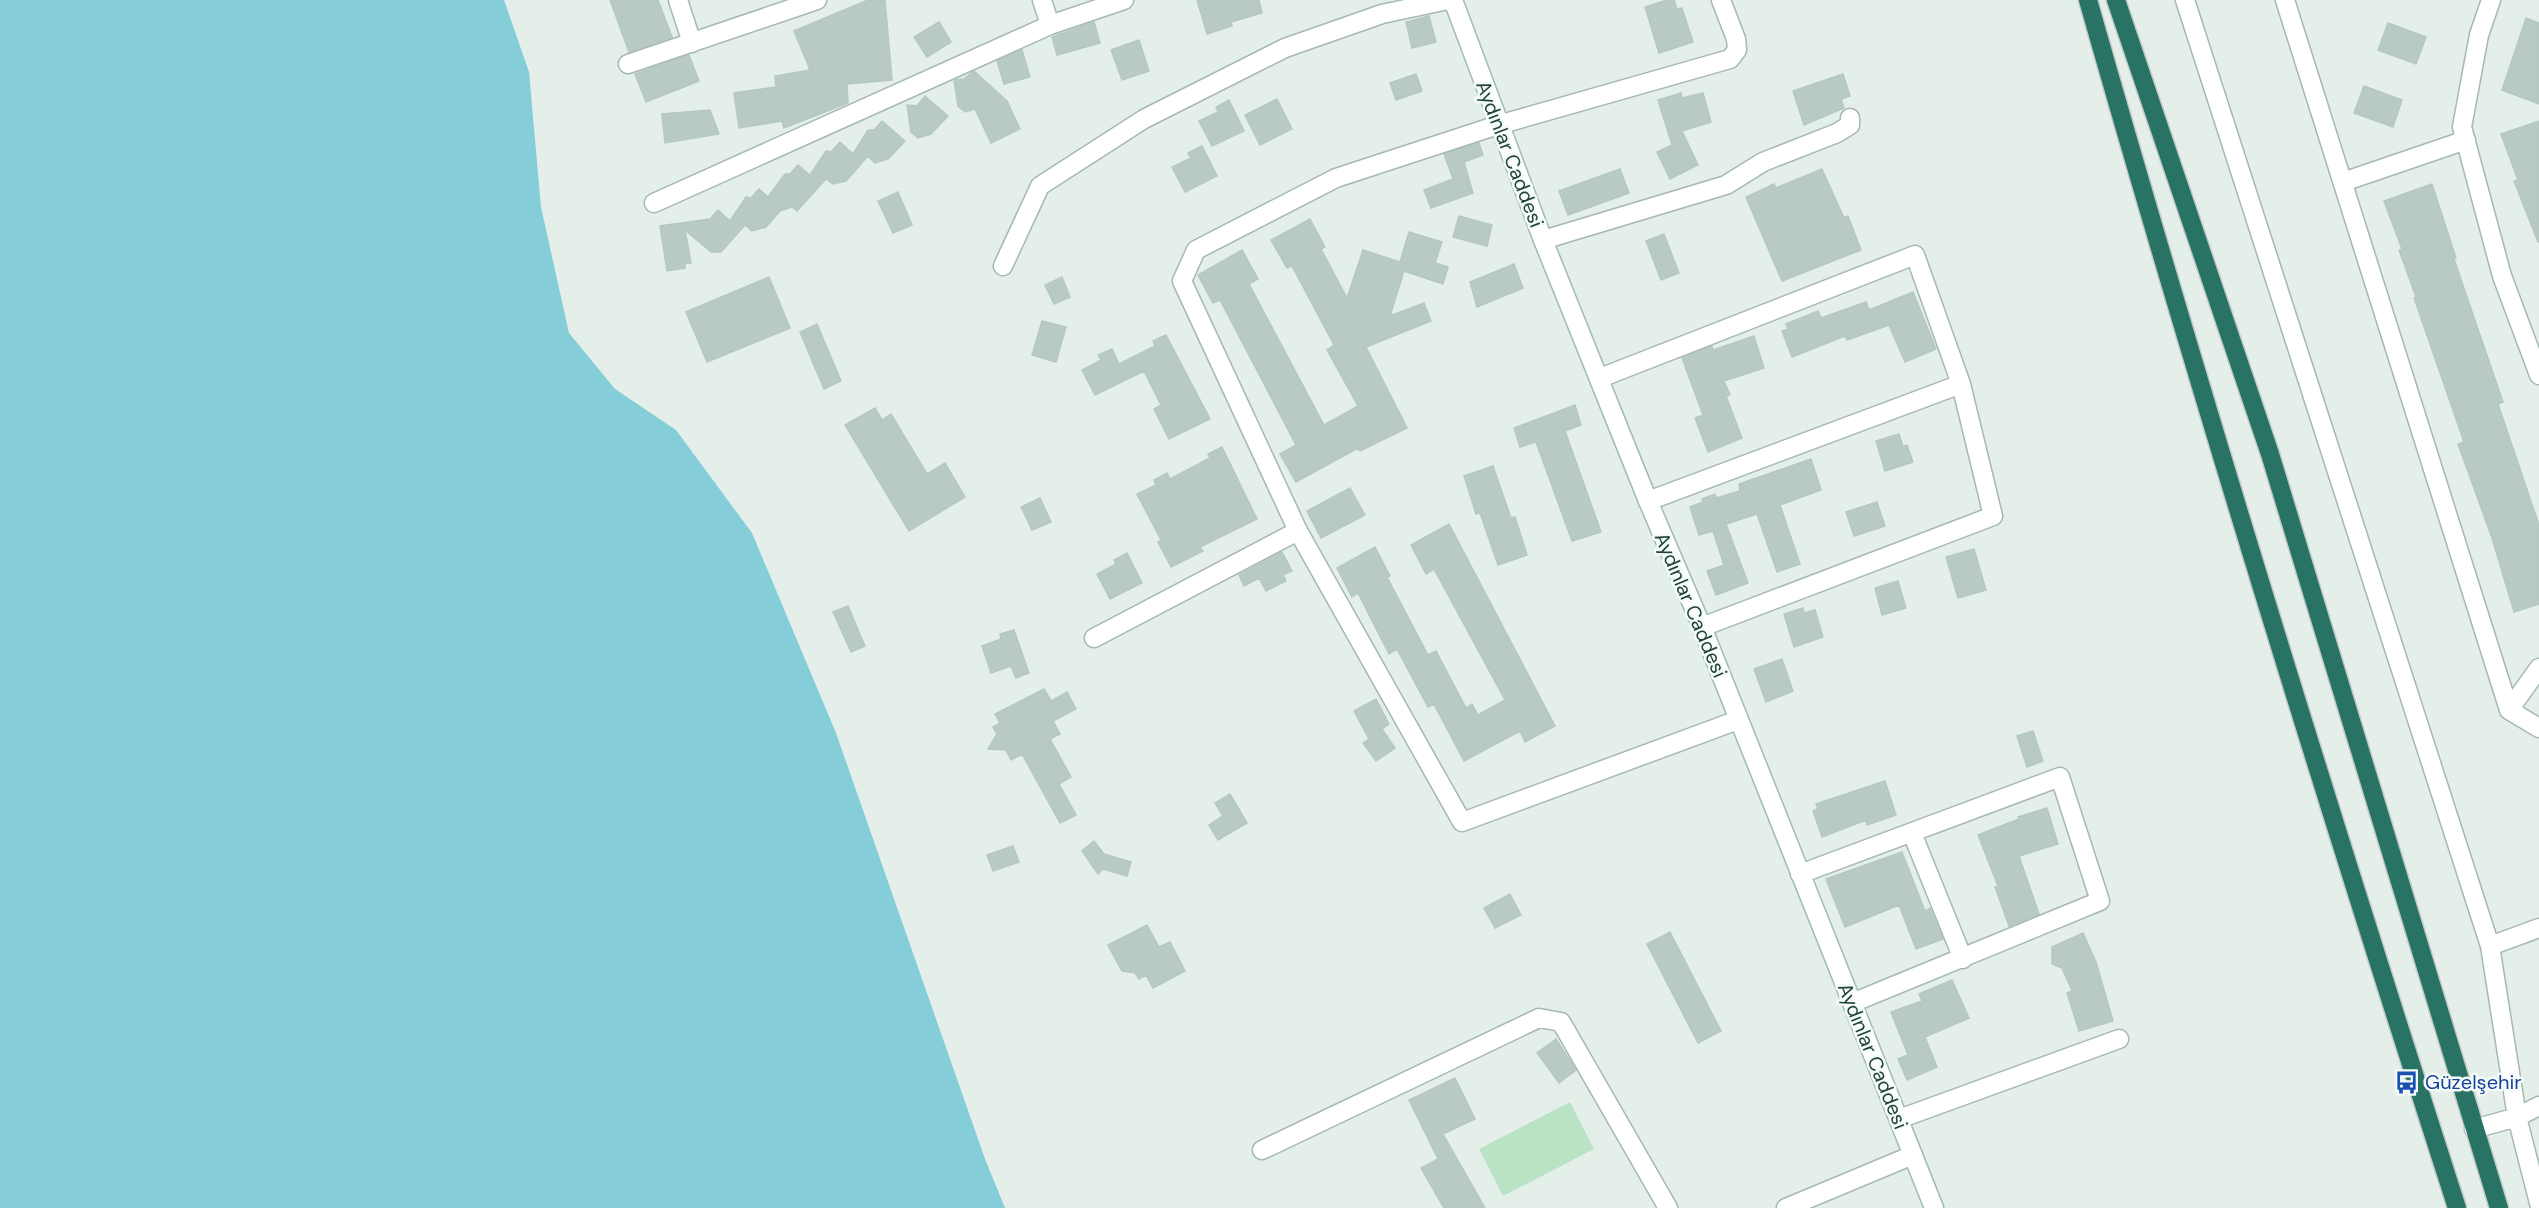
<svg xmlns="http://www.w3.org/2000/svg" width="2539" height="1208" viewBox="0 0 2539 1208" font-family="'DM Sans',sans-serif">
<rect width="100%" height="100%" fill="#e4efea"/>
<path fill="#bae2c5" d="M 1570,1102 L 1594,1149 L 1503,1196 L 1479,1149 Z"/>
<path fill="#86cdda" d="M 0,0 L 504,0 L 529,72 L 541,207 L 569,333 L 615,389 L 676,430 L 752,533 L 836,733 L 985,1159 L 1005,1208 L 0,1208 Z"/>
<path fill="#b8cac3" stroke="#b5c9c1" stroke-width="1.5" d="M 610,0 L 658,0 L 672,37 L 629,52 Z
M 868,0 L 885,0 L 892,80 L 847,84 L 848,103 L 784,128 L 782,121 L 739,128 L 734,93 L 776,87 L 775,76 L 810,70 L 794,31 Z
M 1197,0 L 1259,0 L 1262,13 L 1231,22 L 1232,26 L 1207,34 Z
M 1667,0 L 1674,0 L 1677,9 L 1682,8 L 1693,42 L 1659,53 L 1645,7 Z
M 1429,16 L 1436,42 L 1412,48 L 1406,22 Z
M 2526,18 L 2539,23 L 2539,104 L 2502,90 Z
M 939,22 L 951,42 L 927,57 L 914,37 Z
M 1094,22 L 1100,43 L 1057,55 L 1052,37 Z
M 2388,23 L 2426,37 L 2416,64 L 2378,50 Z
M 1139,40 L 1149,71 L 1122,80 L 1111,50 Z
M 1022,50 L 1030,77 L 1004,84 L 997,61 Z
M 689,55 L 699,81 L 646,102 L 635,74 Z
M 974,71 L 1007,101 L 1020,129 L 991,143 L 975,109 L 965,112 L 958,106 L 954,80 L 964,79 Z
M 1416,74 L 1422,91 L 1396,100 L 1390,83 Z
M 1843,74 L 1850,96 L 1841,99 L 1844,108 L 1804,125 L 1793,91 Z
M 2364,86 L 2402,100 L 2393,127 L 2354,113 Z
M 1681,93 L 1682,98 L 1703,93 L 1711,122 L 1682,131 L 1698,165 L 1670,179 L 1657,152 L 1672,145 L 1658,100 Z
M 925,96 L 948,116 L 931,134 L 918,138 L 911,132 L 907,105 L 917,106 Z
M 1277,99 L 1292,129 L 1260,145 L 1245,115 Z
M 1229,100 L 1244,131 L 1212,146 L 1199,121 L 1218,112 L 1216,107 Z
M 710,110 L 719,134 L 665,143 L 662,114 Z
M 882,121 L 905,141 L 888,159 L 875,163 L 868,156 L 846,181 L 833,184 L 826,179 L 797,211 L 792,207 L 780,211 L 766,227 L 752,231 L 745,225 L 721,252 L 711,252 L 685,230 L 691,263 L 685,263 L 685,268 L 667,271 L 660,226 L 710,219 L 718,210 L 730,221 L 746,197 L 751,198 L 759,189 L 768,197 L 785,174 L 790,174 L 798,165 L 810,175 L 826,151 L 831,152 L 840,142 L 853,154 L 868,130 L 874,130 Z
M 2539,121 L 2539,242 L 2538,242 L 2514,181 L 2518,180 L 2501,134 Z
M 1479,143 L 1483,155 L 1464,162 L 1473,193 L 1431,208 L 1424,190 L 1453,179 L 1444,154 Z
M 1202,146 L 1217,176 L 1185,192 L 1172,167 L 1191,158 L 1188,153 Z
M 1620,169 L 1629,193 L 1568,215 L 1559,191 Z
M 1822,169 L 1844,218 L 1848,216 L 1861,250 L 1782,281 L 1746,197 L 1774,184 L 1776,188 Z
M 2432,184 L 2456,258 L 2454,259 L 2503,402 L 2498,404 L 2539,525 L 2539,604 L 2514,612 L 2492,538 L 2458,444 L 2464,442 L 2414,298 L 2416,297 L 2399,250 L 2402,249 L 2384,201 Z
M 898,192 L 912,225 L 893,233 L 878,201 Z
M 1459,216 L 1492,225 L 1487,246 L 1453,237 Z
M 1310,219 L 1325,247 L 1321,249 L 1347,298 L 1363,250 L 1400,262 L 1409,232 L 1442,242 L 1435,263 L 1448,267 L 1443,284 L 1404,271 L 1390,316 L 1424,303 L 1431,321 L 1366,347 L 1407,428 L 1360,451 L 1358,448 L 1296,482 L 1280,454 L 1296,445 L 1220,300 L 1213,303 L 1198,275 L 1242,250 L 1258,279 L 1249,284 L 1324,425 L 1358,406 L 1327,350 L 1334,345 L 1292,266 L 1287,268 L 1271,240 Z
M 1664,234 L 1679,273 L 1661,280 L 1646,241 Z
M 1514,264 L 1523,288 L 1477,307 L 1470,282 Z
M 769,277 L 790,328 L 707,362 L 686,312 Z
M 1062,277 L 1070,297 L 1054,304 L 1045,285 Z
M 1913,292 L 1936,349 L 1905,362 L 1889,325 L 1847,340 L 1845,336 L 1792,357 L 1782,331 L 1788,329 L 1786,324 L 1818,311 L 1821,318 L 1866,302 L 1869,310 Z
M 1042,321 L 1066,327 L 1056,362 L 1032,355 Z
M 817,324 L 841,381 L 824,389 L 800,332 Z
M 1166,335 L 1210,419 L 1169,439 L 1154,409 L 1161,405 L 1144,371 L 1095,395 L 1082,370 L 1101,360 L 1098,355 L 1112,349 L 1119,364 L 1155,346 L 1153,341 Z
M 1754,336 L 1764,368 L 1724,381 L 1730,395 L 1726,396 L 1742,438 L 1708,452 L 1695,418 L 1703,415 L 1682,358 L 1712,346 L 1713,350 Z
M 1575,405 L 1581,425 L 1565,431 L 1601,532 L 1572,541 L 1536,442 L 1520,447 L 1514,428 Z
M 875,408 L 882,420 L 891,414 L 927,474 L 945,463 L 965,497 L 909,531 L 845,425 Z
M 1899,434 L 1903,447 L 1907,445 L 1913,462 L 1885,471 L 1876,441 Z
M 1222,447 L 1257,519 L 1200,547 L 1203,551 L 1171,567 L 1158,542 L 1161,540 L 1137,494 L 1156,485 L 1154,480 L 1167,473 L 1170,479 L 1210,458 L 1208,454 Z
M 1811,459 L 1821,490 L 1780,505 L 1800,564 L 1777,572 L 1757,514 L 1726,524 L 1748,583 L 1716,595 L 1707,571 L 1724,565 L 1713,531 L 1699,535 L 1690,507 L 1703,502 L 1702,499 L 1715,494 L 1716,498 L 1740,491 L 1739,484 Z
M 1493,466 L 1511,518 L 1515,517 L 1527,555 L 1498,565 L 1480,513 L 1476,514 L 1464,476 Z
M 1350,488 L 1365,515 L 1321,538 L 1307,511 Z
M 1040,498 L 1051,522 L 1032,530 L 1021,507 Z
M 1877,502 L 1885,526 L 1854,536 L 1846,512 Z
M 1449,524 L 1555,726 L 1525,742 L 1520,731 L 1464,761 L 1434,704 L 1428,707 L 1397,649 L 1389,654 L 1358,593 L 1352,597 L 1337,568 L 1375,547 L 1390,576 L 1387,577 L 1428,655 L 1436,651 L 1466,708 L 1472,704 L 1478,715 L 1505,700 L 1434,569 L 1426,574 L 1411,545 Z
M 1974,549 L 1986,590 L 1958,598 L 1946,557 Z
M 1282,552 L 1292,571 L 1283,575 L 1286,581 L 1266,591 L 1259,578 L 1244,586 L 1239,575 Z
M 1127,553 L 1142,583 L 1110,599 L 1097,574 L 1116,564 L 1114,560 Z
M 1898,581 L 1906,608 L 1882,615 L 1875,588 Z
M 848,606 L 865,646 L 851,652 L 833,612 Z
M 1803,608 L 1804,613 L 1815,610 L 1823,637 L 1794,647 L 1784,614 Z
M 1014,630 L 1029,673 L 1016,678 L 1011,666 L 991,673 L 982,646 L 1001,639 L 1000,634 Z
M 1782,659 L 1793,691 L 1766,702 L 1754,669 Z
M 1044,689 L 1051,701 L 1067,692 L 1076,709 L 1053,721 L 1060,734 L 1050,739 L 1071,777 L 1059,784 L 1076,815 L 1060,823 L 1022,754 L 1011,760 L 1006,750 L 988,749 L 997,734 L 993,727 L 1000,723 L 995,714 Z
M 1376,699 L 1389,724 L 1382,729 L 1395,748 L 1376,761 L 1363,743 L 1369,739 L 1354,711 Z
M 2033,731 L 2043,761 L 2027,767 L 2017,736 Z
M 1885,781 L 1896,815 L 1867,825 L 1866,820 L 1822,837 L 1813,811 L 1818,809 L 1816,804 Z
M 1230,794 L 1247,823 L 1218,840 L 1209,825 L 1223,816 L 1215,803 Z
M 2047,808 L 2058,844 L 2019,856 L 2039,914 L 2009,926 L 1995,887 L 1998,886 L 1978,835 L 2019,819 L 2018,817 Z
M 1094,841 L 1104,854 L 1131,862 L 1127,876 L 1103,869 L 1098,874 L 1082,851 Z
M 1013,846 L 1019,862 L 993,871 L 987,855 Z
M 1902,852 L 1925,911 L 1930,908 L 1943,939 L 1916,949 L 1899,905 L 1845,927 L 1826,879 Z
M 1510,894 L 1521,915 L 1495,928 L 1484,908 Z
M 1147,925 L 1159,947 L 1170,942 L 1185,971 L 1153,988 L 1146,975 L 1139,979 L 1135,973 L 1122,971 L 1108,945 Z
M 1670,932 L 1721,1031 L 1698,1043 L 1647,944 Z
M 2083,933 L 2096,962 L 2113,1021 L 2079,1031 L 2067,993 L 2072,991 L 2062,968 L 2052,964 L 2052,947 Z
M 1952,980 L 1969,1018 L 1925,1037 L 1937,1067 L 1907,1080 L 1898,1059 L 1908,1055 L 1891,1012 L 1922,1001 L 1919,994 Z
M 1556,1039 L 1576,1070 L 1559,1083 L 1537,1053 Z
M 1455,1078 L 1475,1119 L 1443,1134 L 1485,1208 L 1444,1208 L 1421,1168 L 1438,1159 L 1409,1100 Z"/>
<g fill="none" stroke-linecap="round" stroke-linejoin="round">
<defs>
<path id="street" d="M 678,0 L 692,43
M 1721,0 L 1736,39 L 1737,50 L 1730,59 L 1498,125 L 1336,178 L 1196,250 L 1182,281 L 1298,531 L 1462,822 L 1738,720
M 2185,0 L 2490,946 L 2517,1117 L 2539,1203
M 2285,0 L 2509,710
M 2491,0 L 2479,35 L 2462,127 L 2502,276 L 2539,375
M 1050,25 L 1124,0
M 628,64 L 817,0
M 2343,182 L 2466,140
M 654,203 L 1050,25 L 1042,0
M 1543,240 L 1726,185 L 1763,162 L 1837,133 L 1850,125 L 1850,118
M 1003,266 L 1040,186 L 1144,119 L 1285,48 L 1382,14 L 1448,0
M 1600,378 L 1915,255 L 1961,384 L 1993,516 L 1702,627
M 1648,501 L 1961,384
M 1094,638 L 1298,531
M 2539,668 L 2509,710 L 2539,728
M 1912,833 L 1963,959
M 1800,874 L 2060,777 L 2100,901 L 1852,1003
M 2490,946 L 2539,928
M 1899,1119 L 2119,1039
M 2474,1129 L 2517,1117 L 2539,1106
M 1262,1150 L 1539,1018 L 1561,1022 L 1668,1208
M 1786,1208 L 1913,1155"/>
<path id="secondary" d="M 1453,0 L 1543,240 L 1648,501 L 1702,627 L 1934,1208"/>
<path id="highway" d="M 2088,0 C 2203,405 2328,807 2457,1208
M 2116,0 L 2270,454 L 2499,1208"/>
</defs>
<use href="#street" stroke="#a5b8b1" stroke-width="21"/>
<use href="#secondary" stroke="#a0bcb2" stroke-width="21"/>
<use href="#highway" stroke="#c1cac8" stroke-width="21"/>
<use href="#street" stroke="#fff" stroke-width="18"/>
<use href="#secondary" stroke="#fff" stroke-width="18"/>
<use href="#highway" stroke="#287363" stroke-width="18"/>
</g>
<defs>
<symbol id="bus-bare" viewBox="-9 -9 18 18"><path d="M-5-6H5V4H4V6H2V4H-2V6H-4V4H-5ZM-3.5-4V0h7V-4ZM-3.5 1.2v1.5H-2V1.2ZM2 1.2v1.5H3.5V1.2Z" fill="#1a4fb4" stroke="#f5fbf8" stroke-width="2.5" paint-order="stroke"/></symbol>
</defs>
<g fill-rule="evenodd">
<use href="#bus-bare" x="2390" y="1066" width="33" height="33"/>
</g>
<g text-anchor="middle" dominant-baseline="central" stroke-width="5" stroke-linejoin="round" paint-order="stroke">
<g font-size="20" fill="#204339" stroke="#f5fbf8">
<text transform="translate(1510 154) rotate(69)">Aydınlar Caddesi</text>
<text transform="translate(1691 605) rotate(67)">Aydınlar Caddesi</text>
<text transform="translate(1873 1056) rotate(68)">Aydınlar Caddesi</text>
</g>
<g font-size="20" fill="#164399" stroke="#f5fbf8" text-anchor="start">
<text x="2425" y="1082">Güzelşehir</text>
</g>
</g>
</svg>
